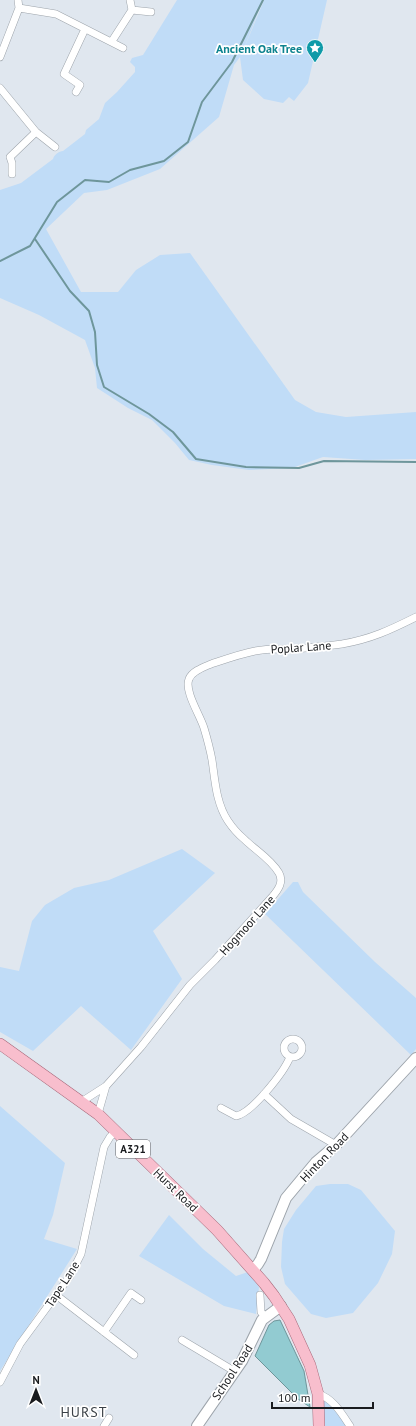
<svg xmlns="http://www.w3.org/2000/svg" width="416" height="1426" viewBox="0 0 416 1426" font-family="'PT Sans',sans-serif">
<rect width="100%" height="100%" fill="#e0e7ef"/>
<path fill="#c0dcf7" d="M 177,0 L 263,0 L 243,51 L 264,0 L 327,0 L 308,83 L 294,101 L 289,97 L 283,103 L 264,99 L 243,80 L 240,57 L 234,65 L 219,117 L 160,169 L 107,190 L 84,193 L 46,229 L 81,292 L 118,292 L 136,270 L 160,255 L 190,253 L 295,400 L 316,412 L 346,417 L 416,412 L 416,459 L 365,460 L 323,457 L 292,468 L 249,470 L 212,465 L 189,460 L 175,443 L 152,420 L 128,408 L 97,388 L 95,368 L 85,340 L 39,315 L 0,298 L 0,190 L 21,183 L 53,159 C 54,155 59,151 63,151 L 85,134 L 86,130 L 99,119 L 105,103 L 117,92 L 135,72 L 135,67 L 130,62 L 132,58 L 143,55 Z
M 182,849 L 215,873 L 153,931 L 182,979 L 131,1050 L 81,1006 L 33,1051 L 0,1032 L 0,967 L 19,971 L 32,921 L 45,905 L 74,888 L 109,880 Z
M 293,882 L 298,882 L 303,892 L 375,962 L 416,998 L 416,1049 L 411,1055 L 265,914 Z
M 0,1106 L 65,1163 L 53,1215 L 44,1239 L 77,1249 L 0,1371 Z
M 330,1184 L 348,1184 L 361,1190 L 395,1231 L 392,1254 L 378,1283 L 353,1313 L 326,1318 L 311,1314 L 285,1284 L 281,1267 L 282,1242 L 284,1229 L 296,1210 L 316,1186 Z
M 169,1215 L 203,1249 L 236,1276 L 248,1272 L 259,1287 L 256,1314 L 224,1306 L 139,1256 Z
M 320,1394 L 348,1426 L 323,1426 Z"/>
<path fill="#92cbd1" stroke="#6e969b" d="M 280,1320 L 304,1371 L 310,1407 L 298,1399 L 255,1356 L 269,1325 L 274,1321 Z"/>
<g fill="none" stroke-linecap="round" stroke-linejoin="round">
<path stroke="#6e969b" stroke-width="2" d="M 35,239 L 70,291 L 89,311 L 95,332 L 97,365 L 104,387 L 149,414 L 173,432 L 196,459 L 246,467 L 299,468 L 324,461 L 416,462
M 0,261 L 30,246 L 57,202 L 85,180 L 109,182 L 130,170 L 164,161 L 188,142 L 202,102 L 232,62 L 263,0"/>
<defs>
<path id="street" d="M 130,0 L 132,10
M 19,8 L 56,14 L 123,48
M 112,41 L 132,10 L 151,12
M 0,57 L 19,8 L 18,0
M 0,88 L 36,132 L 10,157 L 12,163 L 12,174
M 76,92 L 80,85 L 64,74 L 85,29
M 36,132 L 55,147
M284 1048a9 9 0 1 1 18 0a9 9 0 1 1-18 0Z
M 264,1094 L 291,1119 L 336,1145
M 81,1102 L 106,1086 L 141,1047 L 190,985 L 215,960 L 272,897 C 278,890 284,882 279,873 C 271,859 255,850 244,839 C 238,834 232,827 228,821 C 216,803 215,780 212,760 C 210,749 207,738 204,728 C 200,715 184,691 189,679 C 192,671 204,667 211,664 C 226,659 240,654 255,651 C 268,648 281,649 294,649 C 310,648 326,646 342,644 C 371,639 390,630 416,617
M 221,1108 L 236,1116 C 252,1113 284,1072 290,1057
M 98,1114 L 106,1086
M 56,1295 L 134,1355
M 260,1295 L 261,1312 L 265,1317
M 104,1332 L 131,1293 L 141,1300
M 182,1340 L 234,1371
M 0,1382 L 20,1344 L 70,1276 L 81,1254 L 104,1147 L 110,1137 L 115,1132
M 318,1394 C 333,1398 342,1414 350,1426
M 104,1426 L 109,1418"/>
<path id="secondary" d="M 253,1270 L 258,1264 L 261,1259 L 286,1198 L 316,1162 L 336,1145 L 416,1058
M 197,1426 L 242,1361 L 262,1320 L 281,1306"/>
<path id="primary" d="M 0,1044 L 98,1114 L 217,1230 L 264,1283 L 274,1296 L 289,1319 L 310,1365 L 318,1394 L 319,1426"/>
</defs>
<use href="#street" stroke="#9da4ab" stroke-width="8"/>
<use href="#secondary" stroke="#9da4ab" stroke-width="12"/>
<use href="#primary" stroke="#a7697a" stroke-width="12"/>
<use href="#street" stroke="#fff" stroke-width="7"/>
<use href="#secondary" stroke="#fff" stroke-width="10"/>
<use href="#primary" stroke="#f8becd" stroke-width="11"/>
</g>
<defs>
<symbol id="sight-pin" viewBox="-11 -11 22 30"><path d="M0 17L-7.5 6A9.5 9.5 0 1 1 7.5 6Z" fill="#0f9aa8" stroke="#fff"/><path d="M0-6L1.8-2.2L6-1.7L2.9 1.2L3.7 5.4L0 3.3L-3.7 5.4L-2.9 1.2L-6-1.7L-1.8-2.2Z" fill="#fff"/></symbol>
</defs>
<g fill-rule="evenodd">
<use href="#sight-pin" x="305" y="38" width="20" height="27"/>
</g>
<g text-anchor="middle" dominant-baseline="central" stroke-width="3.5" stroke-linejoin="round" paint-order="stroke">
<rect fill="#fff" stroke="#5e5f62" stroke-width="1" x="116" y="1140" width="34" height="18" rx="3"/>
<g font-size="11" font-weight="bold" fill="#191b1e">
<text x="133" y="1149">A321</text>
</g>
<g font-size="12" font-weight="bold" fill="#0d838f" stroke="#fff" text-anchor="end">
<text x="302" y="48">Ancient Oak Tree</text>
</g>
<g font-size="12" fill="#191b1e" stroke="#fff">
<text transform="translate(301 647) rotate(-4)">Poplar Lane</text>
<text transform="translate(247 925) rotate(-48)">Hogmoor Lane</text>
<text transform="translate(324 1157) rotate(-46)">Hinton Road</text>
<text transform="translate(176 1190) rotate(44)">Hurst Road</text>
<text transform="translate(62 1284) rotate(-57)">Tape Lane</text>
<text transform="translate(232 1372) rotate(-57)">School Road</text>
</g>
<g font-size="14" letter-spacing="1" fill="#3a4046" stroke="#fff">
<text x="84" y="1412">HURST</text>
</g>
</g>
<g transform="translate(36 1390)" stroke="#ffffff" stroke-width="3" paint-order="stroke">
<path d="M0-3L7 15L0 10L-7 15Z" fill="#191b1e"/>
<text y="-6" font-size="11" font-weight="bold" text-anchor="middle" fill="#191b1e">N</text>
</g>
<path d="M272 1402v6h101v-6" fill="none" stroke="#191b1e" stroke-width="2"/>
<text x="278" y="1402" font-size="12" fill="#191b1e" stroke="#ffffff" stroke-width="3" paint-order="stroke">100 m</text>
</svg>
